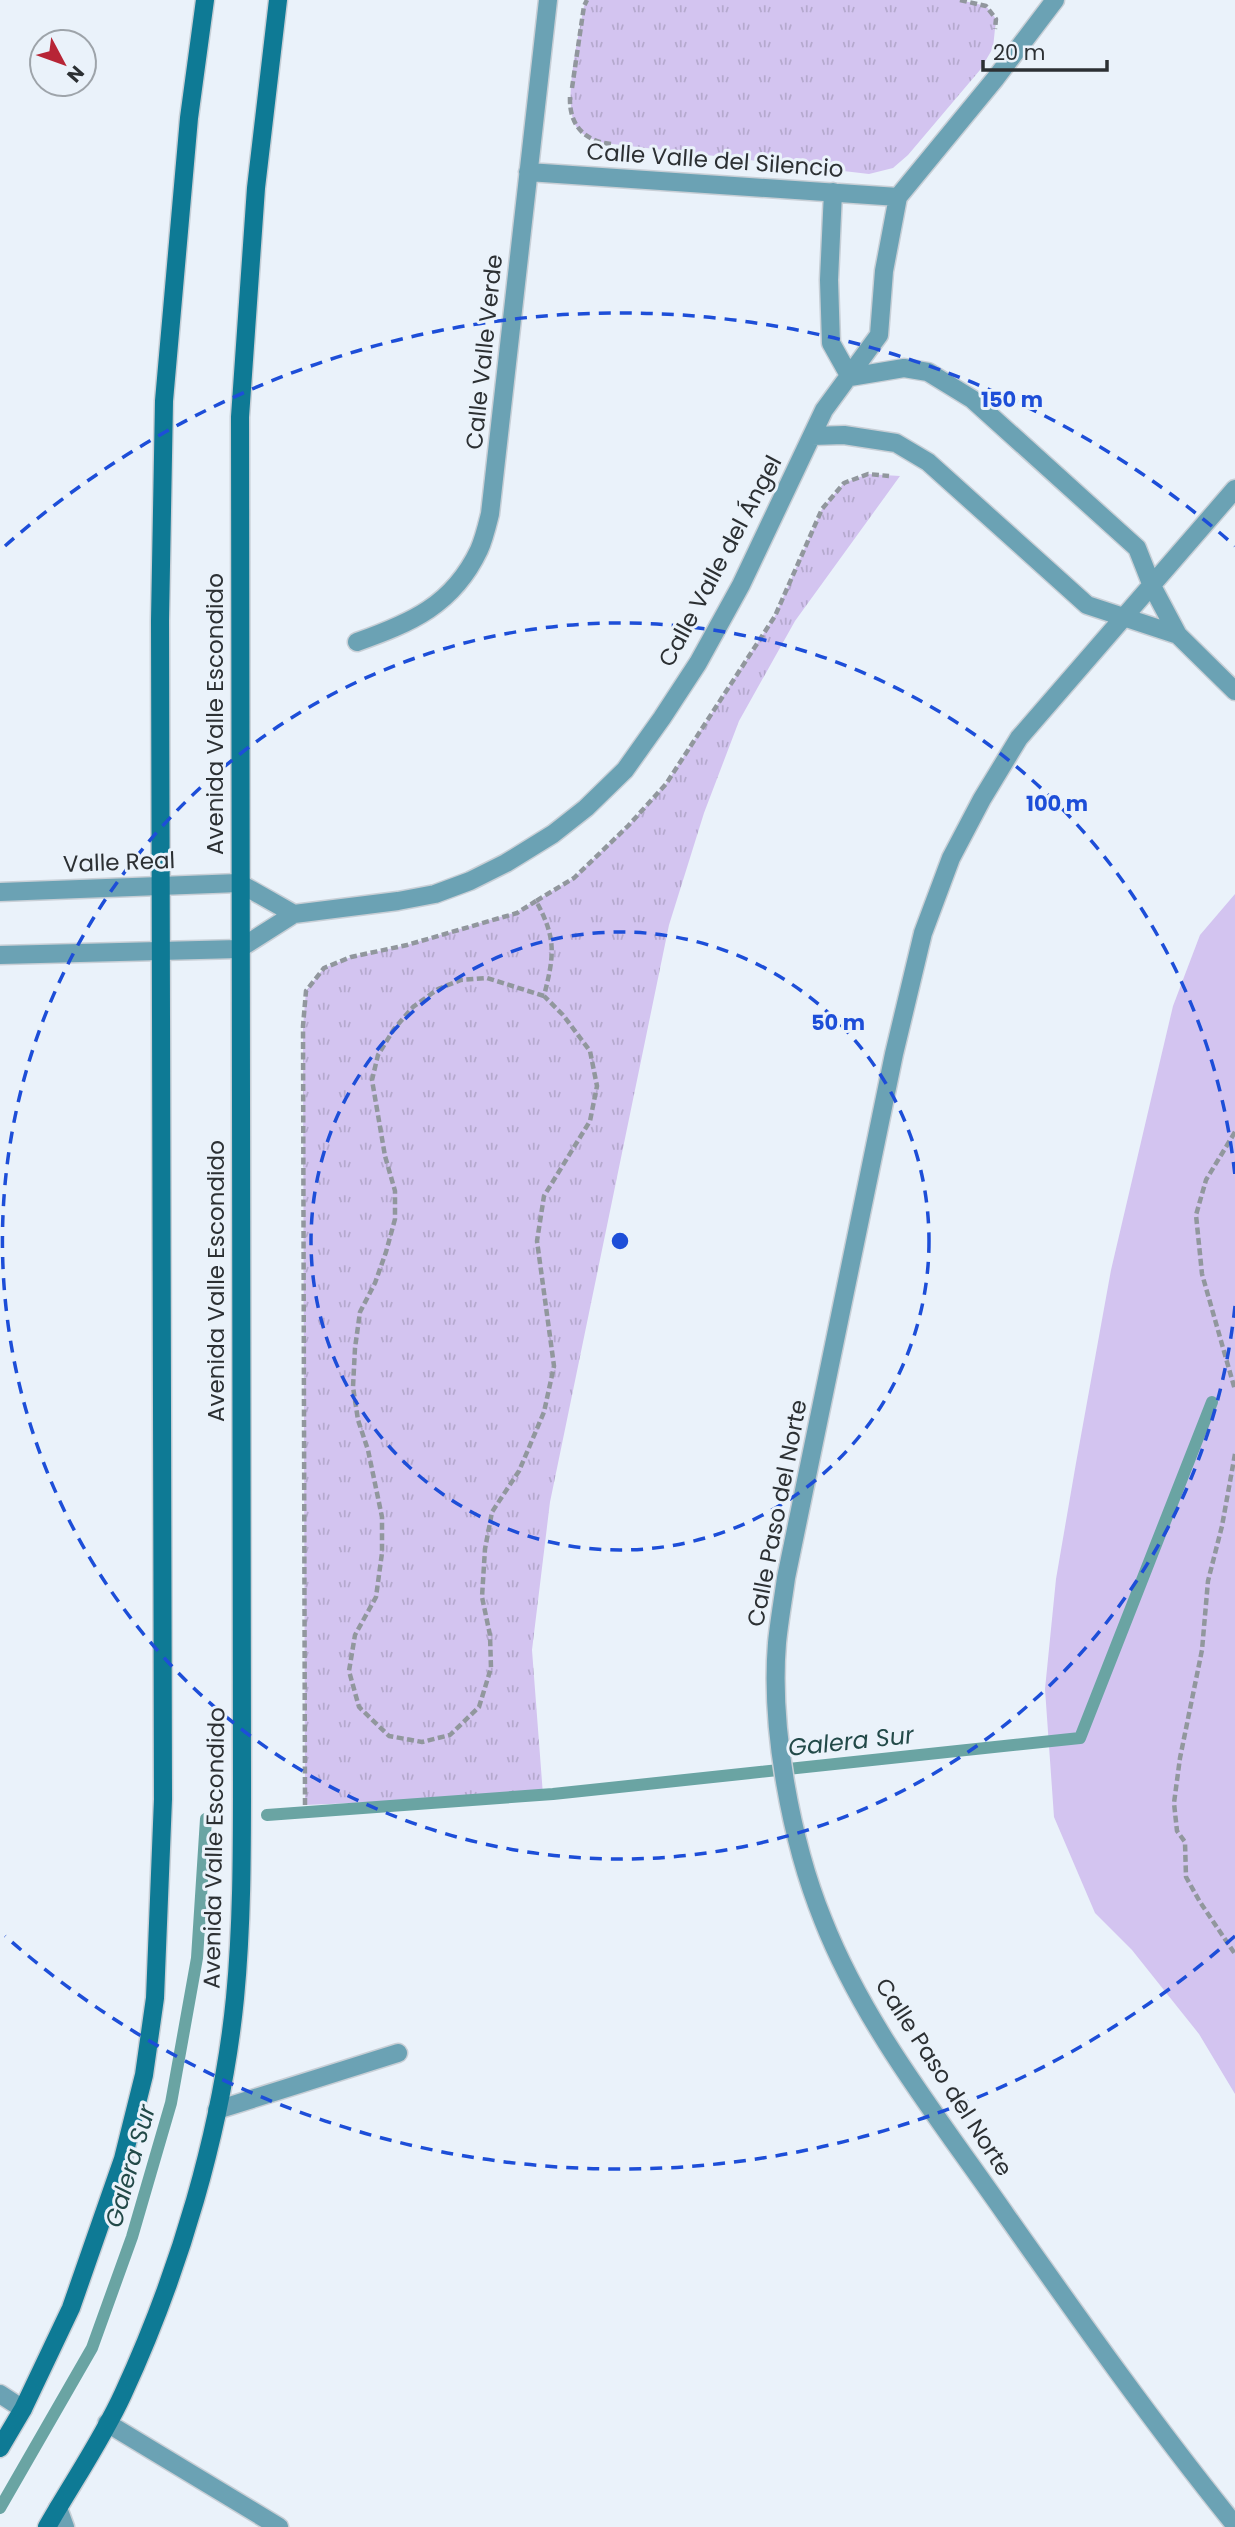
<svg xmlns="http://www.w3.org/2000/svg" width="1235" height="2527" viewBox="0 0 1235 2527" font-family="Poppins,sans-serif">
<defs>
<pattern id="park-tufts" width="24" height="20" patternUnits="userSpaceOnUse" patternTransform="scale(1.75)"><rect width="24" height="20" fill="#d3c4f0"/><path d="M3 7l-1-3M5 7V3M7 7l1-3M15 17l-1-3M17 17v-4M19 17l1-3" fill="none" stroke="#b5a9ce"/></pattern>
</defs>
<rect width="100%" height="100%" fill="#eaf2fa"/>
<path fill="#d3c4f0" d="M 1235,894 L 1235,2094 L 1199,2034 L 1132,1950 L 1095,1913 L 1054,1817 L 1045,1689 L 1056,1579 L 1076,1463 L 1111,1270 L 1152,1095 L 1173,1006 L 1200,935 Z"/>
<path fill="url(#park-tufts)" d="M 587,0 L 960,0 L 986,6 L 996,19 L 993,48 L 980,70 L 908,155 L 893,168 L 869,174 L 604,143 C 591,139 579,135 574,122 C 564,96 579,34 584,6 Z
M 868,474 L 900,476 L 795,621 L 739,721 L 704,813 L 669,925 L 550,1502 L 532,1650 L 543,1795 L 305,1805 L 303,1027 L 306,991 L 324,968 L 351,957 L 407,945 L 517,912 L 574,878 L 628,826 L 666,784 L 775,616 L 822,509 L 844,483 Z"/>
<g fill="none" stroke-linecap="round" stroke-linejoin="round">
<path stroke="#6aa4a3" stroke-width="12" d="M 267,1815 L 553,1794 L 1080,1738 L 1212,1402
M 0,2508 L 92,2348 L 132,2237 L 171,2103 L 197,1958 L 206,1819 L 217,1818"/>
<defs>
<path id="lane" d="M 217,2110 L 398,2053
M 0,2394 L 23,2409
M 107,2423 L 279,2527
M 58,2508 L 65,2527"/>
<path id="street" d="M 528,172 L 898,197
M 833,192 L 829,280 L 831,343 L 850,377
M 850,377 L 904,368 L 928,372 L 972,399 L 1137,548 L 1152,586 L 1178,635 L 1235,691
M 812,436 L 844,435 L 896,443 L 928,462 L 1087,605 L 1178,635
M 1235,489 L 1019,738 L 982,799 L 951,858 L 923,933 L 894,1054 L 786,1578 C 783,1600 779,1622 777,1643 C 770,1728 791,1841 823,1920 C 865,2027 941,2121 1006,2215 C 1080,2320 1154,2425 1235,2525
M 357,642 C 411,623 453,605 479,550 C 484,539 487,526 490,514 L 548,0
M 0,892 L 239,883 L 294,914
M 0,955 L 239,949 L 294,914 L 398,901 L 435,894 L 470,881 L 506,863 L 553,834 L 586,808 L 625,770 L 662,718 L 698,663 L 741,585 L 824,410 L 879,335 L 884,271 L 898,197 L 995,79 L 1055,0"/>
<path id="secondary" d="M 0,2448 L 23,2409 L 71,2308 L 123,2159 L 144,2075 L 155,1998 L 163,1799 L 160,621 L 164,401 L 189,118 L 205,0
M 47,2527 C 72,2483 102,2440 123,2394 C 179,2273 222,2130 235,1998 C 242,1926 242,1853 242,1781 L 240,417 L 256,188 L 278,0"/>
</defs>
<use href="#lane" stroke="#c8cfd6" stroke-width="21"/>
<use href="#street" stroke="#c8cfd6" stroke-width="21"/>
<use href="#secondary" stroke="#c8cfd6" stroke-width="21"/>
<path stroke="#91979d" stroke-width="4.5" stroke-dasharray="7 3.5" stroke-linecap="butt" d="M 960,0 L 986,6 L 996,19 L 995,29
M 572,88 L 584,6 L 587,0
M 570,97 C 569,125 584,141 611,144
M 544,996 L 487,978 L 461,980 L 438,989 L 413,1007 L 394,1029 L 378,1055 L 372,1080 L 385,1156 L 395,1191 L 395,1219 L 386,1252 L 375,1283 L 360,1312 L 355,1348 L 353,1387 L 358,1420 L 368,1450 L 382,1517 L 382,1553 L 376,1597 L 355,1635 L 349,1671 L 359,1707 L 389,1736 L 422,1742 L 450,1735 L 479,1707 L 491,1668 L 490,1635 L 482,1597 L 485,1549 L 492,1512 L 519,1471 L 544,1412 L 554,1366 L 537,1241 L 544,1196 L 590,1121 L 597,1086 L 590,1051 L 563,1015 L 544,996 C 554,956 557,939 536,901 L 574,878 L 628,826 L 666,784 L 775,616 L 822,509 L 844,483 L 868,474 L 889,476
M 1235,1132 L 1206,1180 L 1196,1215 L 1202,1274 L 1235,1390
M 1235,1454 L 1222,1526 L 1208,1581 L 1202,1650 L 1180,1758 L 1174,1803 L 1177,1831 L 1185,1842 L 1186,1877 L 1200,1902 L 1235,1954
M 305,1805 L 303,1026 L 306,991 L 324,968 L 351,957 L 407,945 L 517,913 L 536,901"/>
<use href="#lane" stroke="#6ba2b4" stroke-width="18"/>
<use href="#street" stroke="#6ba2b4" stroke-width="18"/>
<use href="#secondary" stroke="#0e7a95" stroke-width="18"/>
</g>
<g fill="none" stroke="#1d4ed8" stroke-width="3.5" stroke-dasharray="12 9">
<circle cx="620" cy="1241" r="309"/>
<path d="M1235 1306A618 618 0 1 1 1235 1176"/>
<path d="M1235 1936A928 928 0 0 1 5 1936M5 546A928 928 0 0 1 1235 546"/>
</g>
<g text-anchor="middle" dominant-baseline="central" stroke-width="6" stroke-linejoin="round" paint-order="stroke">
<g font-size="23" fill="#2c3033" stroke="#eaf2fa">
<text transform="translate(715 160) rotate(4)">Calle Valle del Silencio</text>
<text transform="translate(484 352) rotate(-84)">Calle Valle Verde</text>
<text transform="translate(720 561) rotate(-62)">Calle Valle del Ángel</text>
<text transform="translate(215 714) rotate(-90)">Avenida Valle Escondido</text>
<text transform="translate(119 862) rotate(-2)">Valle Real</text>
<text transform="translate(216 1281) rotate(-90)">Avenida Valle Escondido</text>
<text transform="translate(777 1513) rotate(-79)">Calle Paso del Norte</text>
<text transform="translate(214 1848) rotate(-89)">Avenida Valle Escondido</text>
<text transform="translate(944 2077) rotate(57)">Calle Paso del Norte</text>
</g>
<g font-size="24" font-style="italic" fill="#224948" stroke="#eaf2fa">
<text transform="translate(851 1741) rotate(-6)">Galera Sur</text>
<text transform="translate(130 2166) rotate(-74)">Galera Sur</text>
</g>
</g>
<circle cx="620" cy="1241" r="10" fill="#1d4ed8" stroke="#eaf2fa" stroke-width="3.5"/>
<g font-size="21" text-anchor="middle" font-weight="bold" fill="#1d4ed8" stroke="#eaf2fa" stroke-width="6" stroke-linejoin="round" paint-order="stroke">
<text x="1012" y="407">150 m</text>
<text x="1057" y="811">100 m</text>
<text x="838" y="1030">50 m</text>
</g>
<g transform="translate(63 63) rotate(131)"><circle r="33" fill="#eaf2fa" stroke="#9ea4aa" stroke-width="2"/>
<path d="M0-5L12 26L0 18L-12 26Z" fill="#b72536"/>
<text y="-10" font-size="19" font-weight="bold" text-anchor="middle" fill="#2c3033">N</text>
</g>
<path d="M983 60v10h124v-10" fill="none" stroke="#2c3033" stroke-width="3.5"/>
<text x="993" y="60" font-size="21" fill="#2c3033" stroke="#eaf2fa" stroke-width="5" paint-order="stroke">20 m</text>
</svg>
